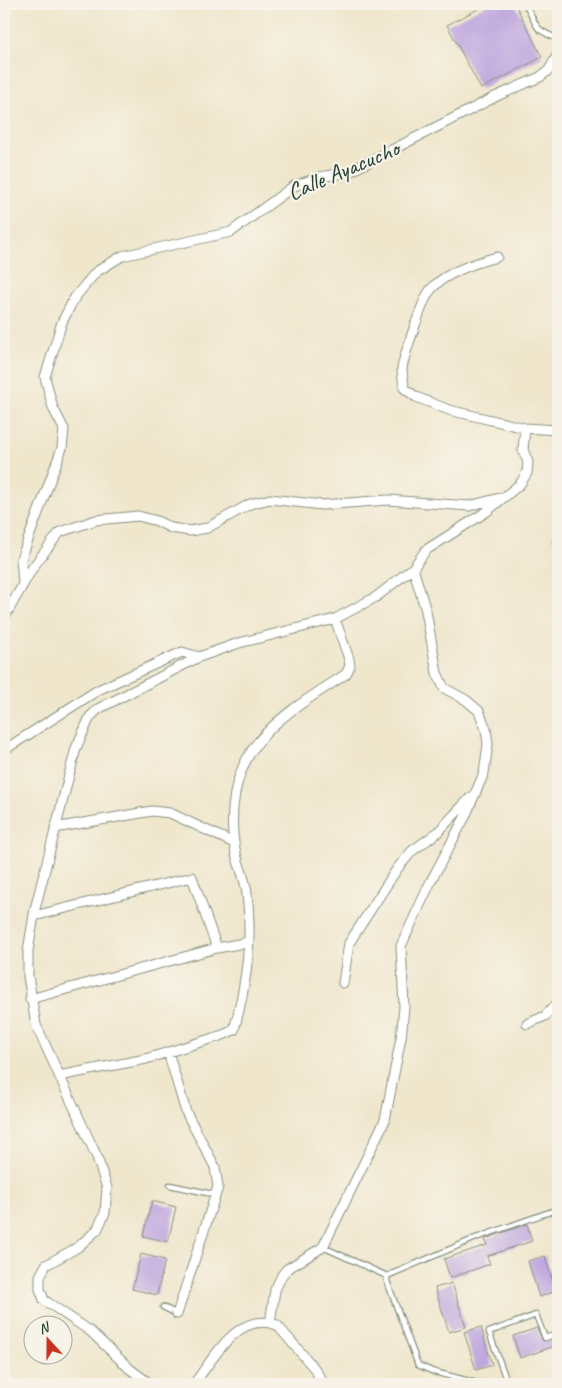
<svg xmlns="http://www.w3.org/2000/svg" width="562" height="1388" viewBox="0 0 562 1388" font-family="Caveat,sans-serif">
<rect width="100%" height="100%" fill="#f7f3e8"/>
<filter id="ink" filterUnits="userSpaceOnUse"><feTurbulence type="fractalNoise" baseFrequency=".02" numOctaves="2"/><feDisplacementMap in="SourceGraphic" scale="10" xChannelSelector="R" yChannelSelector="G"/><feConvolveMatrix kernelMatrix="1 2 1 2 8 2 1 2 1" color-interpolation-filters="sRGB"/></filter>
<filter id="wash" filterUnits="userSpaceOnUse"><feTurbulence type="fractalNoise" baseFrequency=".0096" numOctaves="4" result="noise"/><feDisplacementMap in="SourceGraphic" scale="20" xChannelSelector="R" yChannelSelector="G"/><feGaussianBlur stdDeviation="1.12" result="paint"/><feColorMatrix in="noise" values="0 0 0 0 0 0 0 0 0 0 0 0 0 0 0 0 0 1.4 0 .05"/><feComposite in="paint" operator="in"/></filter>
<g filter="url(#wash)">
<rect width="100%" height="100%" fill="#efe6cc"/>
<g id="blocks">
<path fill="#bda5de" d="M 488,4 L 515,4 L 542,57 L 481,89 L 447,25 Z
M 152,1201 L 176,1207 L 168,1242 L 143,1236 Z
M 527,1224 L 532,1241 L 487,1256 L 490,1264 L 450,1278 L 444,1259 L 487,1245 L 485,1239 Z
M 141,1254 L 165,1260 L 157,1295 L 132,1289 Z
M 545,1256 L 556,1291 L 539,1297 L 528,1261 Z
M 452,1283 L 466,1327 L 449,1332 L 435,1288 Z
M 481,1327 L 492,1365 L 476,1370 L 464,1332 Z
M 537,1328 L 543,1341 L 557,1338 L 558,1345 L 520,1358 L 513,1336 Z"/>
</g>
</g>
<g filter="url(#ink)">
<use href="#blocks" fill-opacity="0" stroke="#879280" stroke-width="1"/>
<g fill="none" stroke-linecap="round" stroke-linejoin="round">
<defs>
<path id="service" d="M 525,4 C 540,28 530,27 558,39
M 170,1185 L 217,1195
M 323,1247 L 387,1276 L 476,1238 L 558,1209
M 387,1276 L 387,1281 L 418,1365 L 434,1372 L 477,1383 L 513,1384
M 163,1307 L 177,1314
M 507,1382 L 489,1332 L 536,1315 L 545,1338 L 558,1334"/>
<path id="minor" d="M 497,257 C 477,262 441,274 429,292 C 423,300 403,358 402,369 C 402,375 404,382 404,388 L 416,397 L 449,410 L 525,428 L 558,430
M 558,539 L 558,542
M 23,584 L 21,559 L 62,448 L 64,429 L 53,408 L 45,377 L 62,322 L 75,297 L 96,272 L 122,256 L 231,232 L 294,186 L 320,177 L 349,172 L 497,96 L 540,77 L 549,70 L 558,54
M 4,618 L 33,567 L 60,532 L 96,520 L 138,516 L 157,521 L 171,528 L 190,531 L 207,528 L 250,504 L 270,499 L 322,505 L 388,500 L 469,506 L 500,498
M 4,750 L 98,690 L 182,652 L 199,657
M 55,828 L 152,811 L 170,813 L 234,843
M 34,916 L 192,877 L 217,948
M 343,983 L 349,943 L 397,869 L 412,851 L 437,833 L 471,797
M 30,999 L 217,948 L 249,942
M 527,1024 L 545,1016 L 558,1003
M 168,1052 L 186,1112 L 215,1167 L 218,1187 L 177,1314
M 59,1076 L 146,1059 L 223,1035 L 234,1030 C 246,986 253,940 247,894 C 246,880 239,867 236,854 C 228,815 233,772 259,741 C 282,713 316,694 346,674 L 350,666 L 349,659 L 335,619
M 270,1323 L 275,1290 L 282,1275 L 287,1269 L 323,1247 L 385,1120 L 401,1038 L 404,1007 L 401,946 L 431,881 L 465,817 L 484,773 L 488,744 L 486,729 L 479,711 L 466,700 L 444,688 L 437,673 L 426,611 L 413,568
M 150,1384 L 130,1369 L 90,1331 L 44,1300 L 40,1289 L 40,1276 L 46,1265 L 78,1247 L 97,1230 L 105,1213 L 107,1188 L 97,1157 L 36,1025 L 28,976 L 28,951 L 35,909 L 76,748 L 90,717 L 98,709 L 199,657 L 239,643 L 335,619 L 376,597 L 413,568 L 426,550 L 486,512 L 520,484 L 527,473 L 528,462 L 523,450 L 525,428
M 194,1384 C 213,1359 238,1310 277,1325 L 314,1368 L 324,1384"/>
</defs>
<use href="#service" stroke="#879280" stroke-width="7"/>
<use href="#minor" stroke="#879280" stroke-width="11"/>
<use href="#service" stroke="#fff" stroke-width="4.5"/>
<use href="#minor" stroke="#fff" stroke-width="9"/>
</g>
</g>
<g text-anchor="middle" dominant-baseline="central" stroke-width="4.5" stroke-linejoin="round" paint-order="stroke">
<g font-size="24" fill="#1f3d34" stroke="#f7f3e8">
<text transform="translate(343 170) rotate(-23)">Calle Ayacucho</text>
</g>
</g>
<rect width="562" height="1388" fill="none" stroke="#f7f3e8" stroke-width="20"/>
<g transform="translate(48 1340) rotate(339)"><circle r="24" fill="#f7f3e8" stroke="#a1aaa0"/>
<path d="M0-4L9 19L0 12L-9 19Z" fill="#c8321e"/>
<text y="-8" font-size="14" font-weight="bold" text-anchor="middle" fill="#1f3d34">N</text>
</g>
</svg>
